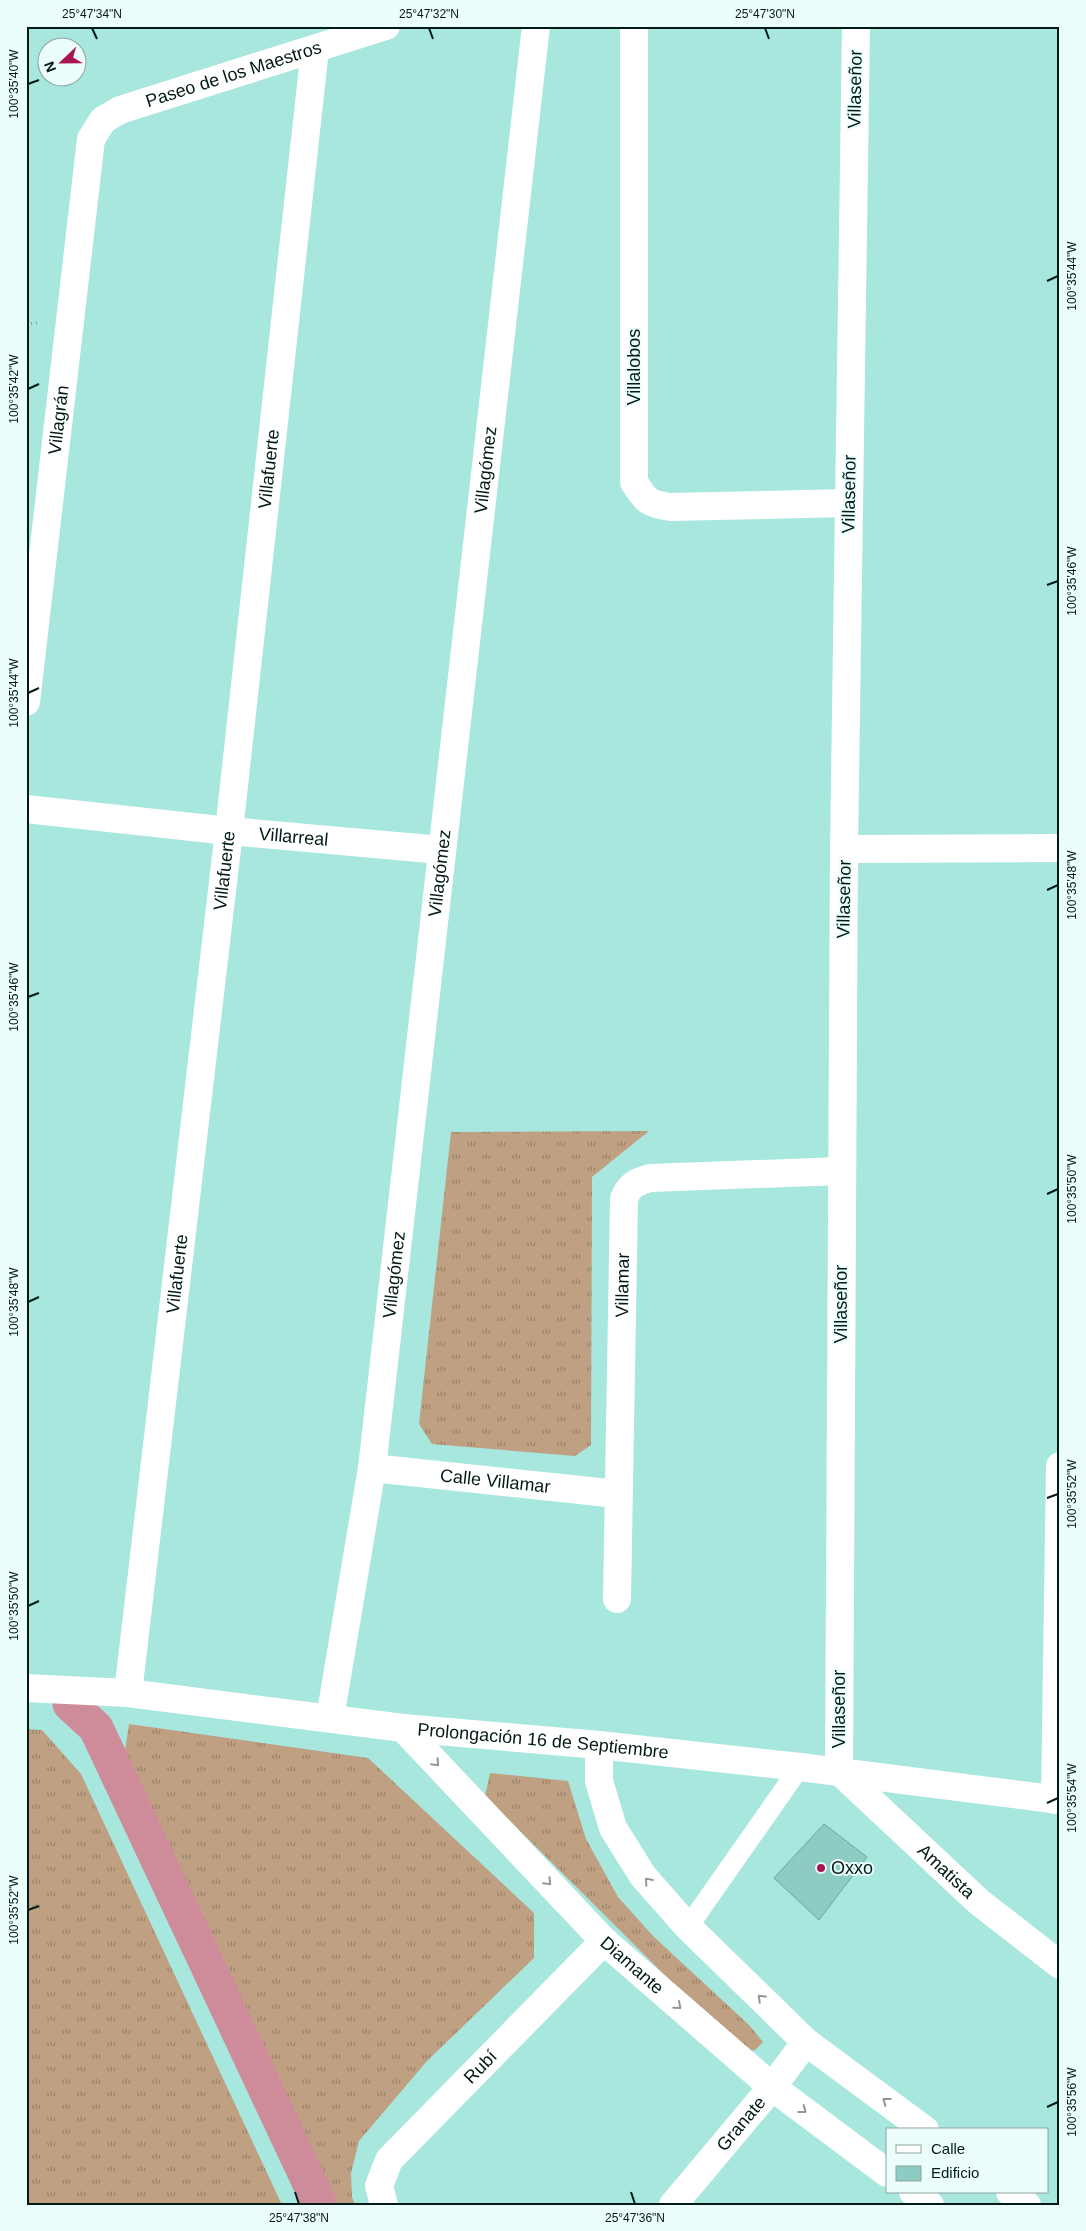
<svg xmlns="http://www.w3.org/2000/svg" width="1086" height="2231" viewBox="0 0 1086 2231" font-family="Arial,sans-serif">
<defs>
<pattern id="grass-tufts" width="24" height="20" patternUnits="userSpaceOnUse" patternTransform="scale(1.25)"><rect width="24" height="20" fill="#c0a082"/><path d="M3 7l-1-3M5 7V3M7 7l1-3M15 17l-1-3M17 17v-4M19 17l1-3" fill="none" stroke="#9a8269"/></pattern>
</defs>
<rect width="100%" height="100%" fill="#a7e7dd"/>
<path fill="url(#grass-tufts)" d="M 649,1131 L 592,1177 L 591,1445 L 575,1456 L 432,1444 L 419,1424 L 451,1132 Z
M 129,1724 L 368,1758 L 534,1913 L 534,1958 L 427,2061 L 359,2141 L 351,2173 L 352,2197 L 355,2205 L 338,2205 L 125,1751 Z
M 26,1729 L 42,1730 L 81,1774 L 282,2205 L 26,2205 Z
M 490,1773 L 568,1781 L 586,1839 L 618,1897 L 653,1936 L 749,2025 L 763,2042 L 755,2050 L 742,2052 L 485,1796 Z"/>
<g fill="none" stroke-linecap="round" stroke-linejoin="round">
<path stroke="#ce8b9a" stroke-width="35" d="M 70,1704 L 96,1728 L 320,2205"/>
</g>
<path fill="#8cccc2" stroke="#69a79f" d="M 824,1824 L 867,1857 L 819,1920 L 774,1878 Z"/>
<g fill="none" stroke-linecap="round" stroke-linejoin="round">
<path stroke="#75a9a1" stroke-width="3" stroke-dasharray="1 4" stroke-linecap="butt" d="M 26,324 L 38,323"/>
<path stroke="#fff" stroke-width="20" d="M 688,1927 L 800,1767"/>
<g stroke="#fff" stroke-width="28">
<path d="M 634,26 L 634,482 C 645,500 648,504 670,507 L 849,503"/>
<path id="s1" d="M 856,26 L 844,849 L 839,1771 L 979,1902 L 1060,1965"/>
<path id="s2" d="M 26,702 L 91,139 L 103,120 L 120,110 L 386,26"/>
<path id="s3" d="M 26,809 L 229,831 L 441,850"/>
<path d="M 844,849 L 1060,848"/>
<path id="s4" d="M 372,1468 L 618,1494"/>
<path id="s5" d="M 617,1599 L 624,1199 C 629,1185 636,1182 650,1178 L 841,1171"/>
<path id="s6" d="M 128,1693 L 229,831 L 315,49"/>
<path id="s7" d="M 330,1718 L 372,1468 L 536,26"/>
<path d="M 1055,1800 L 1060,1466"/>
<path id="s8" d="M 384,2205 L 379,2186 L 389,2160 L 604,1941"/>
<path id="s9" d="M 673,2205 L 772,2087 L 806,2042"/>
</g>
<g stroke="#fff" stroke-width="28">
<path id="s10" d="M 26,1688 L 128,1693 L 403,1728 L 599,1745 L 800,1767 L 1060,1800"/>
<path id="s11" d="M 403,1728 L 604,1941 L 772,2087 L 887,2173"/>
<path d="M 599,1745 L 599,1781 L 613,1828 L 643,1876 L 688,1927 L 806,2042 L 925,2130"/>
<path d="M 913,2192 L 930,2205"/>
<path d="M 1010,2192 L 1027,2205"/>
</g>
</g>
<defs><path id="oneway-chevron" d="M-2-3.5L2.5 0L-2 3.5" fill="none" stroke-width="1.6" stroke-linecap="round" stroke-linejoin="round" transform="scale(1.25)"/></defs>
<g stroke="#8d9897">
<use href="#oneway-chevron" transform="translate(436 1763) rotate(47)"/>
<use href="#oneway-chevron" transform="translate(648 1881) rotate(-131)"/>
<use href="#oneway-chevron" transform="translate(548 1882) rotate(47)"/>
<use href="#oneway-chevron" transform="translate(761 1998) rotate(-136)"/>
<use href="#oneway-chevron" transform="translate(678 2006) rotate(41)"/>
<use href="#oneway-chevron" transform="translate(886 2101) rotate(-143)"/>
<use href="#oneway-chevron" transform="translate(803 2110) rotate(37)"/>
</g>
<path fill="none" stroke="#021b18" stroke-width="2" d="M 92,28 L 97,39M 429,28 L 433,39M 765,28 L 769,39M 28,84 L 39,80M 1047,281 L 1058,276M 28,389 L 39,384M 1047,585 L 1058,581M 28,693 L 39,688M 1047,890 L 1058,885M 28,997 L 39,993M 1047,1194 L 1058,1189M 28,1302 L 39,1297M 1047,1498 L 1058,1494M 28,1606 L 39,1601M 1047,1803 L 1058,1798M 28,1910 L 39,1906M 1047,2107 L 1058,2102M 295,2192 L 299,2204M 631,2192 L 635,2204"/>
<circle fill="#a81651" stroke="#ebfefb" stroke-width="2" cx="821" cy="1868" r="5"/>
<g text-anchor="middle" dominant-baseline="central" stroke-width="4" stroke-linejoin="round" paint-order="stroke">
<g font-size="18" fill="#021b18" stroke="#ebfefb">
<text stroke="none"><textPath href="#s2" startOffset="728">Paseo de los Maestros</textPath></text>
<text transform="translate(855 89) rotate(-89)">Villaseñor</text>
<text transform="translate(634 367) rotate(-90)">Villalobos</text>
<text stroke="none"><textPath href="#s2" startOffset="284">Villagrán</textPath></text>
<text stroke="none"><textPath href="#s6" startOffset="1232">Villafuerte</textPath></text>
<text stroke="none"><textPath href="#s7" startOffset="1258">Villagómez</textPath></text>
<text transform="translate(849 494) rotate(-89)">Villaseñor</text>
<text stroke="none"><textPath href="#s3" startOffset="269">Villarreal</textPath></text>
<text stroke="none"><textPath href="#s6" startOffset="828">Villafuerte</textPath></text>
<text stroke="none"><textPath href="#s7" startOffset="852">Villagómez</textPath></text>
<text transform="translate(844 899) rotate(-89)">Villaseñor</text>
<text stroke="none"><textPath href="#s6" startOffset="422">Villafuerte</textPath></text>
<text stroke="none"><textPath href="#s7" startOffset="448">Villagómez</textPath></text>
<text stroke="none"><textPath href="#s5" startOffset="314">Villamar</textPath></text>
<text transform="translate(841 1304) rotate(-90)">Villaseñor</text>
<text stroke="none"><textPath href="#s4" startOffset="124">Calle Villamar</textPath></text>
<text transform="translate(839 1709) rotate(-90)">Villaseñor</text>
<text stroke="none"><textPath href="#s10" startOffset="520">Prolongación 16 de Septiembre</textPath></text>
<text stroke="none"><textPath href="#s1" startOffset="1892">Amatista</textPath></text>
<text stroke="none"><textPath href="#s11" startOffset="330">Diamante</textPath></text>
<text stroke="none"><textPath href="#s8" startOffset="178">Rubí</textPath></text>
<text stroke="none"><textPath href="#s9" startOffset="106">Granate</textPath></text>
</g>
<g font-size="18" fill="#021b18" stroke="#ebfefb" text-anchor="start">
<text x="831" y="1868">Oxxo</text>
</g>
</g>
<rect width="1086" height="2231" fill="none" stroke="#ebfefb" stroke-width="55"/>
<rect x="886" y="2128" width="162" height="65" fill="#ebfefb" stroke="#8ea3a0"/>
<rect x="896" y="2145" width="25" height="8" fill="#ffffff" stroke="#8ea3a0"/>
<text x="931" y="2154" font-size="15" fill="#021b18">Calle</text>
<rect x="896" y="2166" width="25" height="15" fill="#8cccc2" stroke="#8ea3a0"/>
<text x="931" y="2178" font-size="15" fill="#021b18">Edificio</text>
<g transform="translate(62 62) rotate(248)"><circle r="24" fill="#ebfefb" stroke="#8ea3a0"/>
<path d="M0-4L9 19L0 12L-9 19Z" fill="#a81651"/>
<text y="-8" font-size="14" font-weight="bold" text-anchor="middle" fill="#021b18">N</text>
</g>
<rect x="28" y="28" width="1030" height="2176" fill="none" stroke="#021b18" stroke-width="2"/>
<g font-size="12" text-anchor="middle" fill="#021b18">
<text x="92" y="18">25°47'34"N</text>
<text x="429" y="18">25°47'32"N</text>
<text x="765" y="18">25°47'30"N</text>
<text transform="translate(14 84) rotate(-90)" y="4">100°35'40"W</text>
<text transform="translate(1072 276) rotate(-90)" y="4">100°35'44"W</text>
<text transform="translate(14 389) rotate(-90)" y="4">100°35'42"W</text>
<text transform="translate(1072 581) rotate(-90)" y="4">100°35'46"W</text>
<text transform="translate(14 693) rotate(-90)" y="4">100°35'44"W</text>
<text transform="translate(1072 885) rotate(-90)" y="4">100°35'48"W</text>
<text transform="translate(14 997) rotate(-90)" y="4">100°35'46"W</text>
<text transform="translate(1072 1189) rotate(-90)" y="4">100°35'50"W</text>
<text transform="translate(14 1302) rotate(-90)" y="4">100°35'48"W</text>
<text transform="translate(1072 1494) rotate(-90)" y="4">100°35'52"W</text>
<text transform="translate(14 1606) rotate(-90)" y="4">100°35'50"W</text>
<text transform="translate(1072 1798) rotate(-90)" y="4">100°35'54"W</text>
<text transform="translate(14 1910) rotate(-90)" y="4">100°35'52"W</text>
<text transform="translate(1072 2102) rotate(-90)" y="4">100°35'56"W</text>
<text x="299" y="2222">25°47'38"N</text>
<text x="635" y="2222">25°47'36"N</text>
</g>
</svg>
